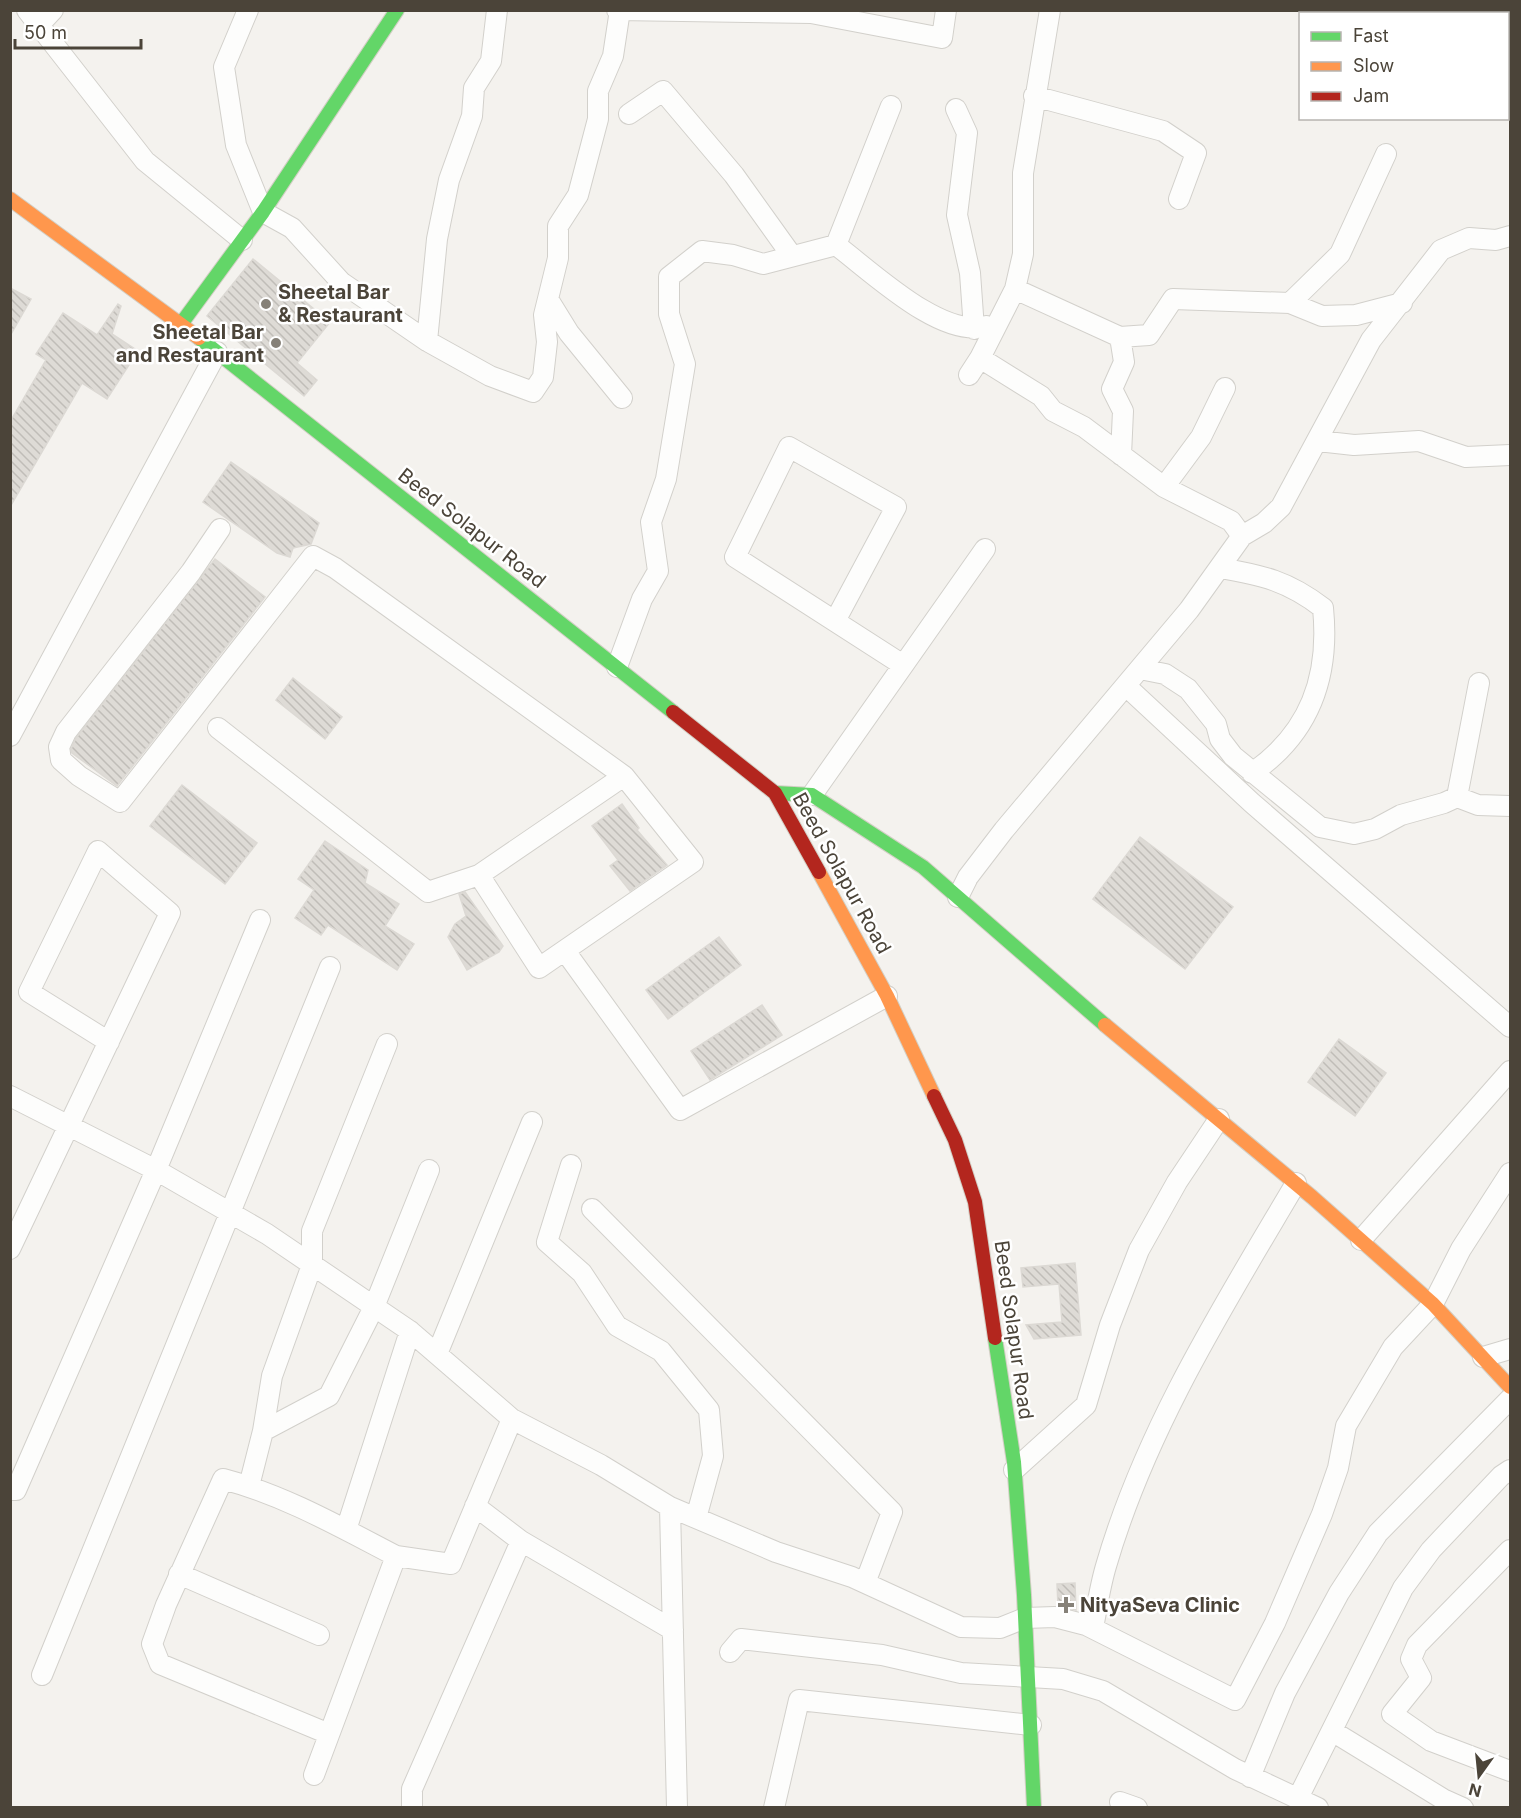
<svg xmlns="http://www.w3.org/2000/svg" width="1521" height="1818" viewBox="0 0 1521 1818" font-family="Inter,sans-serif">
<defs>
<pattern id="building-back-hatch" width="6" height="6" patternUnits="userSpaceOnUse" patternTransform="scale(1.5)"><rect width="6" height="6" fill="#dedbd6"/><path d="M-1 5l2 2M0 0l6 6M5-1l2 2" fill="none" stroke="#c0bdb8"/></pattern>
</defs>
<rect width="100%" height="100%" fill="#f4f2ee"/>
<path fill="url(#building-back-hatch)" stroke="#dcd9d4" stroke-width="1.5" d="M 253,259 L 330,322 L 297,363 L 317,380 L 304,396 L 207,316 Z
M 10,288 L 31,299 L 10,336 Z
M 118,304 L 121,306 L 112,334 L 138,351 L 107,399 L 82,383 L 10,507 L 10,422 L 46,360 L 36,354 L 63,313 L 97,335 Z
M 231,462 L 319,523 L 311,544 L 293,548 L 290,557 L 277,553 L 203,502 Z
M 215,559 L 265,597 L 117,786 L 72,753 L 71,749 L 76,738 Z
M 293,678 L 342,717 L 325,739 L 276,700 Z
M 182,785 L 257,843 L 225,884 L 150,826 Z
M 622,804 L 639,828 L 637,830 L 667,865 L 630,891 L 610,866 L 618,860 L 592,826 Z
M 1140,837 L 1233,907 L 1185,969 L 1093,899 Z
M 325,841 L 368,870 L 365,883 L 399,904 L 385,926 L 414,944 L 397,970 L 328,925 L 321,935 L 295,918 L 314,890 L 298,879 Z
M 465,892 L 503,946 L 499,952 L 467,970 L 448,937 L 455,924 L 466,916 L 459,894 Z
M 719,937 L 741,965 L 668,1019 L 646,990 Z
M 762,1005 L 782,1035 L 710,1080 L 691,1051 Z
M 1339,1039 L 1386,1073 L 1355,1116 L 1308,1082 Z
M 1075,1263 L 1081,1335 L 1034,1339 L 1026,1325 L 1062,1322 L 1059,1284 L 1023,1287 L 1021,1268 Z
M 1075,1583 L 1076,1610 L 1058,1605 L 1057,1584 Z"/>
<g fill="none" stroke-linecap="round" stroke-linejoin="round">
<defs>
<path id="street" d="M 27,10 L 145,161 L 242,240
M 248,10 L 224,67 L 236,145 L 263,212 L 292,228 L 341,282 L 427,341 L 490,376 L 533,392 L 543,377 L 547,342 L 544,315 L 558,258 L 558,226 L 578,195 L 598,119 L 598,91 L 613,56 L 620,10
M 617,10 L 811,13 L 942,38 L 946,10
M 39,25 L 53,10
M 1034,96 L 1163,131 L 1196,153 L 1179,199
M 956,109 L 967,133 L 957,215 L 970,273 L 974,329
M 629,114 L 663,91 L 734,175 L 792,256
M 836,245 C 871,271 941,339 986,326
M 1015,289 L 1120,337 L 1124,362 L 1112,389 L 1123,411 L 1121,455
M 548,299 L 569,333 L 622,398
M 1290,303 L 1340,254 L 1386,154
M 1120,337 L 1149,335 L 1173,299 L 1290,303 L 1322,316 L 1356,315 L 1402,303
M 427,341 L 437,239 L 449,180 L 472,116 L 474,88 L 491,61 L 497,10
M 980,358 L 1015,289 L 1023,254 L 1023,173 L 1050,10
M 969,375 L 980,358 L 1041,396 L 1053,411 L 1084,427 L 1164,487 L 1231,521 L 1242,536
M 1318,441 L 1354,445 L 1419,441 L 1466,457 L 1510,455
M 1164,487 L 1201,437 L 1225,388
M 220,529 L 191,572 L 66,732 L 59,747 L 61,760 L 79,776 L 120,802 L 313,556 L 335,568 L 624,776
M 1220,568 C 1262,575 1288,581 1323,608 C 1330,677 1310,733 1252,773
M 835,621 L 896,507 L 789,447 L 735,557 L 903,665
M 617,667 L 642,599 L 658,571 L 651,522 L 666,479 L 685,364 L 669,314 L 669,277 L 702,251 L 733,255 L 763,264 L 836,245 L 891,106
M 1140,669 L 1165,674 L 1188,689 L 1216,724 L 1220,739 L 1233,756 L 1320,827 L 1354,834 L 1375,829 L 1401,815 L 1444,803 L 1457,797 L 1479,683
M 1126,686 L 1252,803 L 1510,1027
M 218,728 L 428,892 L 479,875
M 10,736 L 217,352
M 624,776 L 693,862 L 539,968 L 479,875 Z
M 812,795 L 985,549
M 1457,797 L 1478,805 L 1510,806
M 958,897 L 968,877 L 1004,830 L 1189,610 L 1242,536 L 1264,523 L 1281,507 L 1371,340 L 1441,250 L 1469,238 L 1496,240 L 1510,236
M 565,951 L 680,1110 L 887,996
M 10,1096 L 156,1170 L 267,1234 L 410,1331 L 512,1419 L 601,1465 L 670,1507 L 776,1552 L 852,1577 L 961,1627 L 1000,1628 L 1025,1618 L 1055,1617 L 1086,1625 L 1235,1700 L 1275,1623 L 1322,1514 L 1338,1468 L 1346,1426 L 1393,1347 L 1433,1304 L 1461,1249 L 1510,1173
M 571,1165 L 547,1242 L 582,1273 L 617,1326 L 661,1351 L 709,1410 L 713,1456 L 696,1518
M 592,1209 L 892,1512 L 865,1583
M 1361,1240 L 1510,1071
M 10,1249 L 170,913 L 98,851 L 29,992 L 109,1042
M 437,1354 L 532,1122
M 1483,1357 L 1510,1349
M 263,1431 L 272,1376 L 312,1265 L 312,1231 L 387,1044
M 1014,1470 L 1086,1405 L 1110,1325 L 1139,1250 L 1177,1182 L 1219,1119
M 249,1486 L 263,1431 L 329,1396 L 374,1307 L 429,1170
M 10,1490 L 16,1490 L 156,1170 L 260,920
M 475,1506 L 521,1541 L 673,1630
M 670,1507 L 677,1808
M 346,1530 L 410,1331
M 1510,1550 L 1417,1645 L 1411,1659 L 1421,1678 L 1392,1714 L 1431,1741 L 1510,1771
M 179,1574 L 319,1635
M 1093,1628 C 1097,1607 1100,1586 1106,1566 C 1146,1428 1224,1305 1296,1183
M 730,1652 L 741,1639 L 882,1655 L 961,1673 L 1063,1679 L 1103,1691 L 1235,1769 L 1318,1808
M 42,1675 L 330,967
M 1332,1731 L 1443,1799 L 1463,1808
M 329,1734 L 160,1664 L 152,1644 L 166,1605 L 223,1479 C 284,1495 340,1527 396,1556
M 314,1775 L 396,1556 L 451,1564 L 512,1419
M 1250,1777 L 1285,1693 L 1339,1593 L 1378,1533 L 1510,1399
M 1298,1798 L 1403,1588 L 1431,1550 L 1501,1476 L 1510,1470
M 1120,1802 L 1137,1808
M 412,1808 L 412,1789 L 521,1541
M 774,1808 L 799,1700 L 1031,1725"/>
<path id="fast" d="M 181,324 L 263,212 L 397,10
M 199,338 L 673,712
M 775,793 L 812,795 L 923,867 L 1105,1025
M 995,1338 L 1014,1462 L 1024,1595 L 1034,1808"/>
<path id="slow" d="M 10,199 L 199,338
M 819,872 L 887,996 L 934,1096
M 1105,1025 L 1312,1197 L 1433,1304 L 1510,1387"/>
<path id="jam" d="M 673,712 L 775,793 L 819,872
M 934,1096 L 955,1140 L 975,1202 L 995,1338"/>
</defs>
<use href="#street" stroke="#d2d0cb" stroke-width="22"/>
<use href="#fast" stroke="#d3cfc5" stroke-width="16"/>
<use href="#slow" stroke="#d3cfc5" stroke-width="16"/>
<use href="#jam" stroke="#d3cfc5" stroke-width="16"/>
<use href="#street" stroke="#fdfdfc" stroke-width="20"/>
<use href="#fast" stroke="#63d668" stroke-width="14"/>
<use href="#slow" stroke="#ff974d" stroke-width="14"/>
<use href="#jam" stroke="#b3261e" stroke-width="14"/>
</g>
<g fill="#868178" stroke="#fff" stroke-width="2">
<circle cx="266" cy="304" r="6"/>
<circle cx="276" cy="343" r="6"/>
<path d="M1063 1596h6v6h6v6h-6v6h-6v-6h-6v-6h6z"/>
</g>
<g text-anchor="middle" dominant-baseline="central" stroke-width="5" stroke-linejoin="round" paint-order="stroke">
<g font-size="20" font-weight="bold" fill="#4b4439" stroke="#fff" text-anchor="start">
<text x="278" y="292">Sheetal Bar<tspan x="278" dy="23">&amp; Restaurant</tspan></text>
<text x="264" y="332" text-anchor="end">Sheetal Bar<tspan x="264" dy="23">and Restaurant</tspan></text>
<text x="1080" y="1605">NityaSeva Clinic</text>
</g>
<g font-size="20" fill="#4b4439" stroke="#fff">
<text transform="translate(472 528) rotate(38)">Beed Solapur Road</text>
<text transform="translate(842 873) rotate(61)">Beed Solapur Road</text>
<text transform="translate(1014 1330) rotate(82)">Beed Solapur Road</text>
</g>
</g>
<rect width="1521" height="1818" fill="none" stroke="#4b4439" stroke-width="24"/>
<rect x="1299" y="12" width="210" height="108" fill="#ffffff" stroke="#b7b4b0" stroke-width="1.5"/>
<rect x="1311" y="32" width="30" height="9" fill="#63d668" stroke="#b7b4b0" stroke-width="1.5"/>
<text x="1353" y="42" font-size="18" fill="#4b4439">Fast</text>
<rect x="1311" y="62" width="30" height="9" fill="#ff974d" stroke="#b7b4b0" stroke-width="1.5"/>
<text x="1353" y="72" font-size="18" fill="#4b4439">Slow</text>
<rect x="1311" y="92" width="30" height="9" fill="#b3261e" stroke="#b7b4b0" stroke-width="1.5"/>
<text x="1353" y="102" font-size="18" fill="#4b4439">Jam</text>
<g transform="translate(1479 1776) rotate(195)" stroke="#ffffff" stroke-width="4.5" paint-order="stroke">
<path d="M0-4.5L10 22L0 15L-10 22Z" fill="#4b4439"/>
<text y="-9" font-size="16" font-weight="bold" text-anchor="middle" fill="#4b4439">N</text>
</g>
<path d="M15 39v9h126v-9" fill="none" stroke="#4b4439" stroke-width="3"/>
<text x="24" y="39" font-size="18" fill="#4b4439" stroke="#ffffff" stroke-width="4.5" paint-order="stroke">50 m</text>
</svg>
